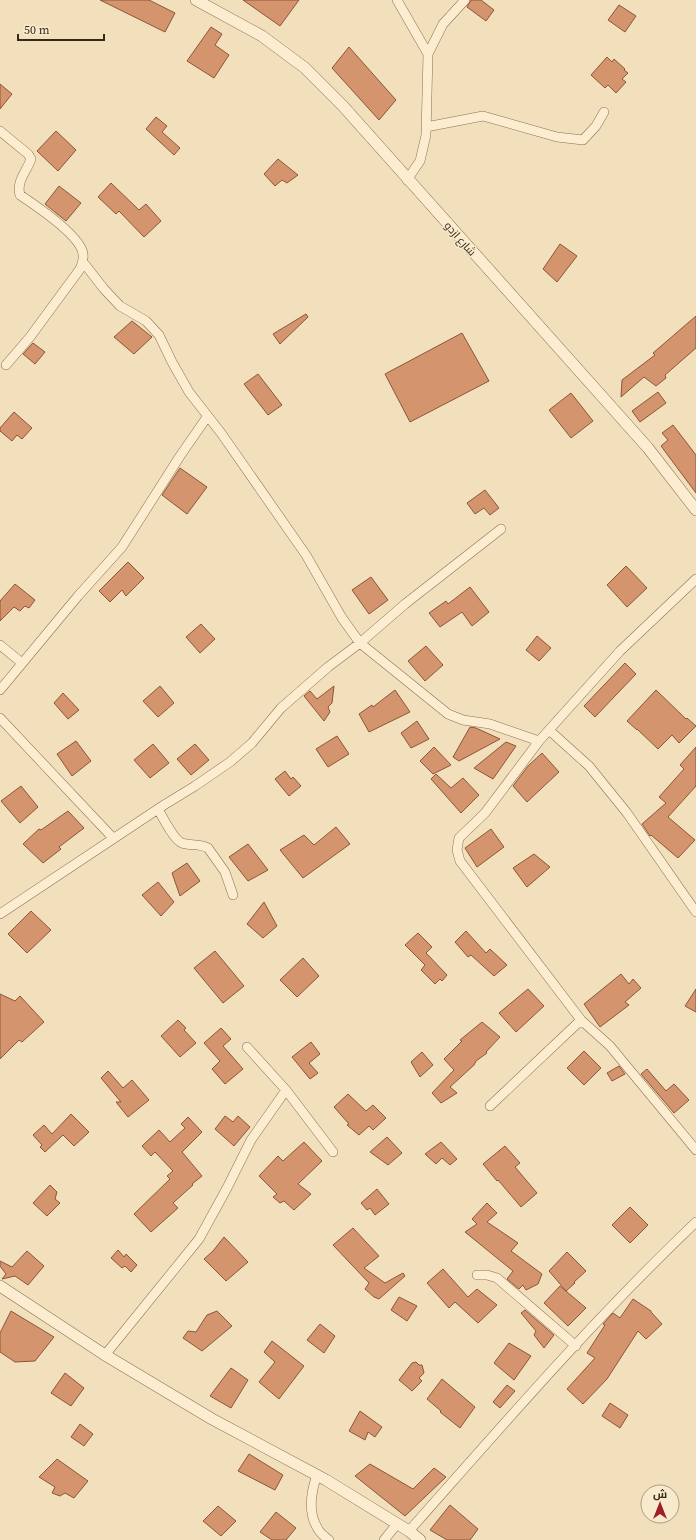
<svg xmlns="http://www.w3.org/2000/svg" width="696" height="1540" viewBox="0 0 696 1540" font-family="'Source Serif 4',Cairo,serif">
<rect width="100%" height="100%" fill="#f2e0bc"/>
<path fill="#d4956e" stroke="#8c5638" d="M 100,0 L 149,0 L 175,13 L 165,32 Z
M 243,0 L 299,0 L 280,26 Z
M 471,0 L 481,0 L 494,10 L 486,21 L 467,7 Z
M 619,5 L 636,16 L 625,32 L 608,20 Z
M 211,27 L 222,34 L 215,45 L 229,55 L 214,78 L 187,61 Z
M 349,47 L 396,100 L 379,120 L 332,68 Z
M 607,57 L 612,62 L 614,59 L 625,69 L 624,70 L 628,73 L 622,79 L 626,82 L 616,93 L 608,85 L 605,88 L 591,75 Z
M 0,84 L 12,94 L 0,109 Z
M 156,117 L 167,126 L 162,132 L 180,148 L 174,155 L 146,129 Z
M 56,131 L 76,150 L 58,171 L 37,151 Z
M 278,159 L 298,175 L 287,183 L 282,180 L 275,186 L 264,174 Z
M 111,183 L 139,210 L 146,204 L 161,221 L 144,237 L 119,211 L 116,214 L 98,197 Z
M 59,186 L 81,203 L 66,221 L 45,204 Z
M 560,244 L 577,256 L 557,282 L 543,269 Z
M 306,314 L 308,317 L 280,344 L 273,334 Z
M 696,316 L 696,348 L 665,375 L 666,378 L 656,386 L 644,377 L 621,397 L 622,380 L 655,355 L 653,353 Z
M 132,321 L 152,337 L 134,354 L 114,337 Z
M 462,333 L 489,381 L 410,422 L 385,374 Z
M 33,343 L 45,352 L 35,364 L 23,354 Z
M 258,374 L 282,405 L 268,415 L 244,384 Z
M 658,392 L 666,403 L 640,422 L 632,411 Z
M 571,393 L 593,421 L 571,438 L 549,410 Z
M 14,412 L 32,428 L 22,439 L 17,435 L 12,441 L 0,431 L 0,428 Z
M 673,425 L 696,455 L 696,493 L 661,446 L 668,440 L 662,433 Z
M 180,468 L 207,487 L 187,514 L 162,495 Z
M 485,490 L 499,508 L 490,515 L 484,508 L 475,514 L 467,503 Z
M 128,562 L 144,578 L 126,596 L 122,590 L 110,602 L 99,591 Z
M 626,566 L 647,588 L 627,607 L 607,585 Z
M 371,577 L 388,600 L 369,614 L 352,590 Z
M 15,584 L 35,600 L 29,608 L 25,606 L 20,611 L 14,607 L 0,621 L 0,601 Z
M 470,587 L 489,612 L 472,626 L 462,612 L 440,627 L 429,613 L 446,601 L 448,604 Z
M 201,624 L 215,639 L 200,653 L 186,637 Z
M 537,636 L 551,648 L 539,661 L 526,650 Z
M 426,646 L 443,665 L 425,681 L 408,661 Z
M 625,663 L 636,674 L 595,717 L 584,706 Z
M 160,686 L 174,703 L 158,717 L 143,701 Z
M 334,686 L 332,703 L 328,707 L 330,712 L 324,721 L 304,696 L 310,691 L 317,699 Z
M 395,690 L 410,712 L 369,732 L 359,714 L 372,705 L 373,707 Z
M 656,690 L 686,719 L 687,718 L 696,726 L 679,743 L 672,735 L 658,749 L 637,729 L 637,730 L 627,721 Z
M 63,693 L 79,710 L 68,719 L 54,703 Z
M 417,721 L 429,739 L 411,748 L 401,733 Z
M 470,727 L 476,728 L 500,739 L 459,761 L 453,757 Z
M 337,736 L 349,754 L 328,767 L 316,749 Z
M 76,741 L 91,761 L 72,776 L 57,754 Z
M 506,742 L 516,746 L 493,779 L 474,768 Z
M 153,744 L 169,763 L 150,778 L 134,760 Z
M 195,744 L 209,760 L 191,775 L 177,759 Z
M 434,747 L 451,765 L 433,774 L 420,761 Z
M 696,747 L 696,786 L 668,817 L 695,840 L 678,858 L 651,835 L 650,836 L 642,824 L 666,803 L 659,797 L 684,769 L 680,765 Z
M 542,753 L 559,772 L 527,802 L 513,786 L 528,766 Z
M 285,771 L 291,779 L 293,777 L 301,786 L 289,796 L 275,779 Z
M 436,774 L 451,788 L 463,778 L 479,795 L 461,813 L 431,779 Z
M 21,786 L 38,807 L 20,823 L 1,801 Z
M 68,811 L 84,828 L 59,847 L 61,849 L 43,863 L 23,844 L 39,829 L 41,830 Z
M 336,827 L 350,844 L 303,878 L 280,850 L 304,835 L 314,845 Z
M 491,829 L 504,847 L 477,867 L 465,848 Z
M 248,844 L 268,870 L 248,881 L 229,857 Z
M 534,854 L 550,867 L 527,887 L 513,868 Z
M 187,863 L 200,881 L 180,896 L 172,873 Z
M 158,882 L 174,902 L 161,916 L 142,895 Z
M 264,902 L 277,926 L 263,938 L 247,924 Z
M 31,911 L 51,930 L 27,953 L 8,934 Z
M 466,931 L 486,953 L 490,949 L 507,965 L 494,976 L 471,955 L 468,957 L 455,942 Z
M 418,933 L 432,947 L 426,953 L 447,975 L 442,981 L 440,979 L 435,984 L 421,970 L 425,965 L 405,945 Z
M 215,951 L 244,986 L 223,1003 L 194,968 Z
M 303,958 L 319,976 L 297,997 L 280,980 Z
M 621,974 L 629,984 L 633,979 L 641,988 L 625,1002 L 629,1005 L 600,1027 L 584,1004 Z
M 528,989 L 544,1006 L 516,1032 L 499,1013 Z
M 696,989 L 696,1012 L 685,1006 Z
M 0,994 L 15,1001 L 20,996 L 44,1022 L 22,1042 L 19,1040 L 0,1059 Z
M 178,1020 L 186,1028 L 184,1030 L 196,1043 L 180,1057 L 161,1036 Z
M 482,1022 L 500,1037 L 486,1052 L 487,1053 L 476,1061 L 474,1065 L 450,1087 L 457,1093 L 441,1103 L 432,1093 L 454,1070 L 444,1059 L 462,1041 L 460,1040 Z
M 221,1028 L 231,1039 L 223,1046 L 243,1069 L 225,1084 L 212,1069 L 220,1061 L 204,1043 Z
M 311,1042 L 320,1054 L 309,1063 L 318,1073 L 310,1079 L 292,1057 Z
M 584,1051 L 601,1068 L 584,1085 L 567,1068 Z
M 422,1052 L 433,1065 L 420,1077 L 411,1062 Z
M 619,1066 L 625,1074 L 612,1081 L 607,1073 Z
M 647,1069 L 666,1091 L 674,1084 L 689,1100 L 674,1113 L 641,1074 Z
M 108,1071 L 123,1088 L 132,1080 L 149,1100 L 128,1117 L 116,1102 L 121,1102 L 101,1078 Z
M 348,1094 L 366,1111 L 373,1105 L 386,1118 L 373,1130 L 369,1126 L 359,1135 L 347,1125 L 349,1124 L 334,1107 Z
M 71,1114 L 89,1132 L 74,1146 L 63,1135 L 45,1152 L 40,1147 L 42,1145 L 33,1135 L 44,1125 L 52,1134 Z
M 225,1116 L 233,1122 L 238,1116 L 250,1127 L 234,1146 L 215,1129 Z
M 188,1117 L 202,1132 L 182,1152 L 202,1176 L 192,1184 L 193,1185 L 173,1203 L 178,1208 L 151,1232 L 134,1214 L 170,1179 L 167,1176 L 173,1171 L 155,1152 L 151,1156 L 142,1146 L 159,1130 L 170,1142 L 185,1128 L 181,1124 Z
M 387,1137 L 402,1153 L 388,1165 L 370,1152 Z
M 304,1142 L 322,1161 L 298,1184 L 311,1194 L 294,1210 L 284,1201 L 280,1203 L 273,1197 L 277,1194 L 259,1176 L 278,1156 L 283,1161 Z
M 441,1142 L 457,1159 L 450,1165 L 442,1158 L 436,1164 L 425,1154 Z
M 505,1146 L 520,1163 L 515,1167 L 537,1193 L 521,1207 L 498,1180 L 497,1181 L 483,1164 Z
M 50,1185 L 57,1192 L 55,1199 L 60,1203 L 47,1216 L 33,1203 Z
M 377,1189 L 389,1204 L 375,1215 L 370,1208 L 367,1210 L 361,1203 Z
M 487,1203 L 497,1213 L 487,1222 L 518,1243 L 511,1251 L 542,1274 L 538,1284 L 526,1290 L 523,1285 L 519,1289 L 507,1279 L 513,1271 L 465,1232 L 477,1224 L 472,1219 Z
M 630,1207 L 648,1225 L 630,1243 L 612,1225 Z
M 353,1228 L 379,1256 L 364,1268 L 385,1283 L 403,1273 L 405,1276 L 379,1299 L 374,1297 L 365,1289 L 369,1283 L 333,1245 Z
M 224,1237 L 248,1262 L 226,1281 L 204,1259 L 213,1251 Z
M 118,1250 L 124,1257 L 126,1254 L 137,1265 L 131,1272 L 125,1266 L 122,1268 L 111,1258 Z
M 27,1251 L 44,1266 L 28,1285 L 15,1276 L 2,1279 L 6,1274 L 0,1266 L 0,1261 L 12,1267 Z
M 567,1252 L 586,1271 L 574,1282 L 575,1283 L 566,1291 L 549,1271 Z
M 443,1269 L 468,1297 L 477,1289 L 497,1305 L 478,1323 L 455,1302 L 449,1308 L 427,1283 Z
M 560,1286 L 586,1308 L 568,1326 L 544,1303 Z
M 399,1297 L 417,1306 L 407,1321 L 391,1310 Z
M 633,1299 L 651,1311 L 651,1312 L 662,1324 L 646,1339 L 638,1331 L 607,1379 L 583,1404 L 567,1389 L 595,1358 L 587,1353 L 605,1325 L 603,1324 L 613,1313 L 620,1318 Z
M 525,1310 L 554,1335 L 544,1348 L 534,1335 L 536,1331 L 521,1313 Z
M 11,1311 L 54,1337 L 35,1361 L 15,1362 L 0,1352 L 0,1333 Z
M 217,1311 L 232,1326 L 202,1351 L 183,1338 L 188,1331 L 196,1332 L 207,1315 Z
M 320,1324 L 335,1336 L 324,1353 L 307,1340 Z
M 272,1341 L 304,1366 L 279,1399 L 259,1382 L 275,1362 L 264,1352 Z
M 509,1343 L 531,1356 L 514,1380 L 494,1363 Z
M 416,1362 L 419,1365 L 422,1365 L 424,1373 L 419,1378 L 422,1381 L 412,1391 L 399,1380 L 412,1363 Z
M 231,1368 L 248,1380 L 231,1408 L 210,1396 Z
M 65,1373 L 84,1388 L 71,1406 L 51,1393 Z
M 442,1379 L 475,1407 L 460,1428 L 440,1412 L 441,1411 L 427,1399 Z
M 507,1385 L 515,1391 L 500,1408 L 493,1402 Z
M 610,1403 L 628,1415 L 620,1428 L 602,1416 Z
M 360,1411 L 382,1427 L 375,1437 L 368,1432 L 365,1440 L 349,1431 Z
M 80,1424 L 93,1434 L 84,1446 L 71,1437 Z
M 249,1454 L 283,1475 L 275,1490 L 238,1471 Z
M 57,1459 L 88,1481 L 74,1498 L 65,1493 L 60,1496 L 52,1493 L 55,1487 L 39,1477 Z
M 370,1464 L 413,1489 L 434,1468 L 446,1477 L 405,1516 L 355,1476 Z
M 450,1505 L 478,1529 L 470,1540 L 447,1540 L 430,1530 Z
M 218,1506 L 236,1521 L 221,1536 L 203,1521 Z
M 276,1512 L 296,1528 L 286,1540 L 272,1540 L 260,1532 Z"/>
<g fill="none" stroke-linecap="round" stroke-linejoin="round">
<defs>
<path id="minor" d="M 397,0 L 428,54
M 426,127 L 483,116 L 557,137 L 583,140 L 596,126 L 604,112
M 0,131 L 28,154 L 31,159 C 27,171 16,181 20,195 C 35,205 81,236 83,254 C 84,260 82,264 80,269 L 30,337 L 6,365
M 407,180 L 420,161 L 426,135 L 428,54 L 443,24 L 465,0
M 83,262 L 104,289 L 120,306 L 146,321 L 159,335 L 172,362 L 189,392 L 221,433 L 306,555 L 342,618 L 360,643 L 448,714 L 463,720 L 490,724 L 539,741 L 620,651 L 696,579
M 0,645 L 22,663
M 0,690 L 78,596 L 122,547 L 180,456 L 207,417
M 0,718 L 113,838
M 549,730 L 589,766 L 627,813 L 696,912
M 539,741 L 485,813 L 459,838 L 457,850 L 460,861 L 581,1020 L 610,1046 L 696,1150
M 158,809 C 163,818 174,840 182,843 C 190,846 200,843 208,848 L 225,872 L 233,895
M 0,914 L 164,805 L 195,786 L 230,762 L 252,743 L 281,708 L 328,667 L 360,643 L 405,604 L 501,529
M 247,1047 L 286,1090 L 333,1152
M 490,1106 L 581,1020
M 477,1275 L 487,1275 L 497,1278 L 576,1346
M 105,1355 L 199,1239 L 227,1188 L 251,1140 L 286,1090
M 317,1475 C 311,1492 307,1512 318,1529 C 320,1533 325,1537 329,1540
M 409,1531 C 502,1426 594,1319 696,1222
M 384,1540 L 397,1524"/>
<path id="tertiary" d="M 196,0 L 262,36 L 305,68 L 343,106 L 648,448 L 696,510
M 0,1286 L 105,1355 L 212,1419 L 326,1480 L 409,1531 L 420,1540"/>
</defs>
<use href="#minor" stroke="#8b6f54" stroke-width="10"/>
<use href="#tertiary" stroke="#8b6f54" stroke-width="12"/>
<use href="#minor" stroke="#fcedd0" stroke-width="9"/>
<use href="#tertiary" stroke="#fcedd0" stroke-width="11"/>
</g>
<g text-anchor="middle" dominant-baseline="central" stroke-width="3" stroke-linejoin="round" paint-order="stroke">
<g font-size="11" fill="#38281a" stroke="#f8eacc">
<text transform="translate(460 239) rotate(48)">شارع ازدو</text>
</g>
</g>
<g transform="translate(660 1504)"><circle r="19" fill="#f8eacc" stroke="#ab9c85"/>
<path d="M0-3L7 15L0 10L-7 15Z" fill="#9f1f24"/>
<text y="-6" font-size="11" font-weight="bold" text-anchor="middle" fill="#38281a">ش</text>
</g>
<path d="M18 34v6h86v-6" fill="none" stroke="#38281a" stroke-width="2"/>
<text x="24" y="34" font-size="12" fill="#38281a" stroke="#f8eacc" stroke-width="3" paint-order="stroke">50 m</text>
</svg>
